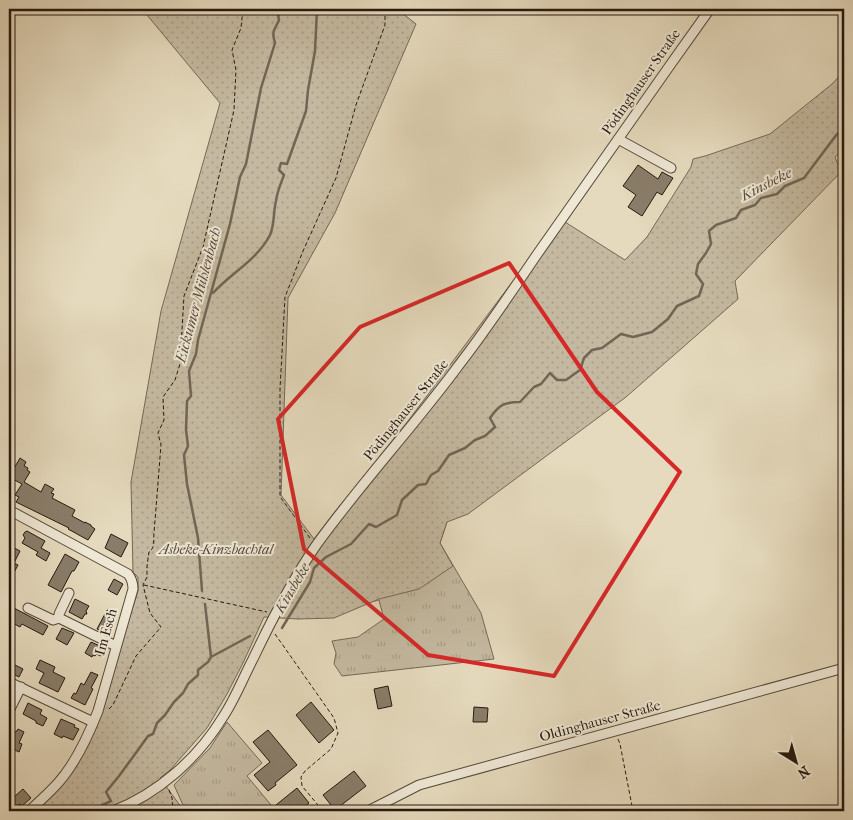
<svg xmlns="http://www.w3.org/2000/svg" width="853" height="820" viewBox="0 0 853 820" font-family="'IM FELL French Canon',serif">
<defs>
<pattern id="grass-tufts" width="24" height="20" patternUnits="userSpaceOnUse" patternTransform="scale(1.25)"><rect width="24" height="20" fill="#c4b9a0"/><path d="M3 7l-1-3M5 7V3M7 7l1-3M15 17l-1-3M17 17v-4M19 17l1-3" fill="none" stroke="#a89e89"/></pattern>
<pattern id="park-dots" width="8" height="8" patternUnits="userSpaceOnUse" patternTransform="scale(1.25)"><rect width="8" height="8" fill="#c4b9a0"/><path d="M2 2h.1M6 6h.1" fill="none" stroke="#a89e89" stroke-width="1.8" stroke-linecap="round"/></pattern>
</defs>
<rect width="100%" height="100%" fill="#e5dabd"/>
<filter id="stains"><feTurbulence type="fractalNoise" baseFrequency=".004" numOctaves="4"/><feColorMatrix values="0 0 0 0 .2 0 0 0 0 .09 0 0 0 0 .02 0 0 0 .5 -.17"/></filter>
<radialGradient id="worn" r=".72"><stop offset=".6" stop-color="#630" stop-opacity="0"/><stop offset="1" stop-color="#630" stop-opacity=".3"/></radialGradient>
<path fill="url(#grass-tufts)" stroke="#746958" d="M 447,522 L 440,543 L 481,613 L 494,659 L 342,676 L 334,664 L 336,653 L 332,641 L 358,637 L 384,619 L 379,600 L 298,619 L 296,608 Z
M 227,722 L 262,763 L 247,776 L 276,811 L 180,811 L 183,805 L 174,785 L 210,748 Z"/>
<path fill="url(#park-dots)" stroke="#746958" d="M 142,9 L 359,9 L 374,14 L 393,9 L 397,9 L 416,24 L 335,213 L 288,298 L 281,495 L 314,539 L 333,514 L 408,421 L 543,241 L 565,222 L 625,260 L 647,237 L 691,167 L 693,159 L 705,156 L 770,134 L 832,84 L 844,71 L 844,150 L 835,157 L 841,172 L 735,281 L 738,299 L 626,397 L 468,514 L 447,522 L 440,543 L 453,566 L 419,589 L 379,599 L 334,618 L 298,619 L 264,617 L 243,663 L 227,694 L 207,728 L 170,770 L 160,778 L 184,811 L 33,811 L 72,769 L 121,644 L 138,591 L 138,578 L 136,575 L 133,573 L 131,482 L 161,311 L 220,103 Z"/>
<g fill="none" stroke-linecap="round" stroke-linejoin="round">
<path stroke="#716554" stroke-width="2.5" d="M 213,293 C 231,273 257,260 270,235 C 275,224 273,212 276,201 C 277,192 281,183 284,175 L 279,170 L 281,163 L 287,164 L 306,111 L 308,90 L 315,51 L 317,9
M 202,591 L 198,538 L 187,484 L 184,455 L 188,446 L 186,430 L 187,401 L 191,396 L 189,371 L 196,354 L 198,340 L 230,224 L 240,177 L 246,164 L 261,88 L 275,43 C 271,30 275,30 279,20 L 278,14 L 279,9
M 205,604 L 211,657
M 282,628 L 310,582 L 314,568 L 326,557 L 351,544 L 369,524 L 376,527 L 397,515 L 402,500 L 418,485 L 426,484 L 431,475 L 438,471 L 449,455 L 465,448 L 475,440 L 485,436 L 495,427 L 490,418 C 499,405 504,402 520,402 L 534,387 L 541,384 L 550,373 L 557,380 L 566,380 L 580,370 L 584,358 L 592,350 L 602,348 L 621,334 L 633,337 L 652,332 L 668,319 L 677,306 L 699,296 L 703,284 L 696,274 L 698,264 L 706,253 L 711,244 L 709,231 L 716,225 L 736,218 L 741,210 L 755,205 L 761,198 L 777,194 L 785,186 L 804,178 L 837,134 L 844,130
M 90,811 L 111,801 L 106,792 L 119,776 L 138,750 L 148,736 L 153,734 L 157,723 L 165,715 L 174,702 L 183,693 L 188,684 L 198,675 L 198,670 L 208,662 L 211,657 L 250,636"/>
</g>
<path fill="#897d6a" stroke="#251910" d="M 638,165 L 658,179 L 662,172 L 673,178 L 662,195 L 657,192 L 642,216 L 628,207 L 636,195 L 623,186 Z
M 20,458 L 26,462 L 24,466 L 28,468 L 27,470 L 30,472 L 24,482 L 41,492 L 45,484 L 54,489 L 51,493 L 54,494 L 52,498 L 75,510 L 72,516 L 85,523 L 85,522 L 91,525 L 91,526 L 95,529 L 88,540 L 68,529 L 69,528 L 16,502 L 19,497 L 15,495 L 22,484 L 9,477 Z
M 27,531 L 45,541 L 41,548 L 50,553 L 46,561 L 36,555 L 38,552 L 22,543 L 25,538 L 23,535 L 25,532 Z
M 111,534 L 128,543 L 121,557 L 105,548 Z
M 9,545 L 20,551 L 14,563 L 18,565 L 9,582 Z
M 65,554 L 79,562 L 74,571 L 72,571 L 61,592 L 48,585 Z
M 114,579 L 123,584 L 117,595 L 108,590 Z
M 75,599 L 89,606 L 86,611 L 87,614 L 85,614 L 82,619 L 69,612 Z
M 12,607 L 48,626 L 43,635 L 22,624 L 20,627 L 9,621 L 9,613 Z
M 107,610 L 116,614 L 108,634 L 97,629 Z
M 62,628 L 74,633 L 67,645 L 56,639 Z
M 91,642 L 100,646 L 99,648 L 104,650 L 101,656 L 96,654 L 95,656 L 93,655 L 92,657 L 85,653 Z
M 40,660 L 55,667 L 53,672 L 65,678 L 58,692 L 39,683 L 44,673 L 36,669 Z
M 11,663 L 23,669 L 19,677 L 9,672 L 9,667 Z
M 91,672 L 98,675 L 91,688 L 93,689 L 85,705 L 71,698 L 74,693 L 76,694 L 81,683 L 84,685 Z
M 388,686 L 392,706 L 378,709 L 374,689 Z
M 311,702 L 334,730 L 319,743 L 296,715 Z
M 28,703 L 42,710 L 40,714 L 47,718 L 43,726 L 36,723 L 36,721 L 23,714 Z
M 474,707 L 488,708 L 487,722 L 473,722 Z
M 61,719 L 75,725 L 74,727 L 79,729 L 73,740 L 63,736 L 62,738 L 54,734 Z
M 18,729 L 24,732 L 19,743 L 22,744 L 19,752 L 9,747 L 9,734 L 11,730 L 16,732 Z
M 268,730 L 297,765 L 275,783 L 276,785 L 268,791 L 254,775 L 270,762 L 253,742 Z
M 354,771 L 366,786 L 335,810 L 323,795 Z
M 297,788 L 309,803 L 299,811 L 280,811 L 276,805 Z
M 23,789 L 31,798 L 22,806 L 20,804 L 14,809 L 9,803 L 9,799 L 12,796 L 14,797 Z"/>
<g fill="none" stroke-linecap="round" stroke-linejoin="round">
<defs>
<path id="minor" d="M 618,139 L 671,168
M 9,510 L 128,574 C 132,579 133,583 133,589 L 98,711 C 89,734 74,765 58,783 C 49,793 39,802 29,811
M 69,593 L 59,614 L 59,618 L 116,646
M 28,608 L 53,620 L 59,618
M 9,682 L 93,722
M 9,711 L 21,687
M 113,811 C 158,794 198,758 223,717 C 235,699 243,678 253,659 C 272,619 292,580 317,544 C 362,482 414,426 459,365 C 487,329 512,291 538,253 C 595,172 652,90 710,9
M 368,811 L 419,785 L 844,668"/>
</defs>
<use href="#minor" stroke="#55493b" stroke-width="11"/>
<path stroke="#251910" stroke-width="1" stroke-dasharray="4 2.5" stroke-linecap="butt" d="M 310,538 L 281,498 L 280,495 L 280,389 L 285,297 L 303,251 L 336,178 L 356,105 L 385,25 L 385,9
M 144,585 L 267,612
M 275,634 L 334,718 L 338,733 L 331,749 L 305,771 L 301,777 L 302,786 L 323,811
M 109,709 L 113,705 L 136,656 L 161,627 L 150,613 L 143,585 L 147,577 L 147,566 L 149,552 C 156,547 153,540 154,533 L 161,445 L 158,433 L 164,420 L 163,397 L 175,380 L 180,364 L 184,296 L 203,247 L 234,110 L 236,70 L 232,50 L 241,28 L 243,9
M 618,739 L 620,744 L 633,811
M 169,790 L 172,798 L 173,811"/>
<use href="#minor" stroke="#eee7d4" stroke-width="9"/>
</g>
<path fill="none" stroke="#d62828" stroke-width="4" stroke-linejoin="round" d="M 509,263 L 597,392 L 680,472 L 554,676 L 428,655 L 304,549 L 278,419 L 360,327 Z"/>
<g text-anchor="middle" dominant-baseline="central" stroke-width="4" stroke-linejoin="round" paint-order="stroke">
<g font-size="14" fill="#251910" stroke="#eee7d4">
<text transform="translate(641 82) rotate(-55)">Pödinghauser Straße</text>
<text transform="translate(406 410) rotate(-51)">Pödinghauser Straße</text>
<text transform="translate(106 632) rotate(-74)">Im Esch</text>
<text transform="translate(600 721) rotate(-15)">Oldinghauser Straße</text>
</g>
<g font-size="14" font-style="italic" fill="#55493b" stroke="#eee7d4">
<text x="216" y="549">Asbeke-Kinzbachtal</text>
</g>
<g font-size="15" font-style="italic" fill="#584c3e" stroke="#eee7d4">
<text transform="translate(766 184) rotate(-27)">Kinsbeke</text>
<text transform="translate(198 295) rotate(-75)">Eickumer Mühlenbach</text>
<text transform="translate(292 588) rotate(-60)">Kinsbeke</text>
</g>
</g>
<rect width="853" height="820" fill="none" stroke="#e5dabd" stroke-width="30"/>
<rect x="10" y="10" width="833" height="800" fill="none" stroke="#251910" stroke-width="2.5"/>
<rect x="15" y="15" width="823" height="790" fill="none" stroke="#251910"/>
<g transform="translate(796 762) rotate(143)" stroke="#eee7d4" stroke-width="4" paint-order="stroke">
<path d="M0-4L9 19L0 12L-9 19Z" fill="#251910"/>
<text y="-8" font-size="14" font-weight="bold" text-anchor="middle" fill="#251910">N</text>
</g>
<rect width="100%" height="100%" filter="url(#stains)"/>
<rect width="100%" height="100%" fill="url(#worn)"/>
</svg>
